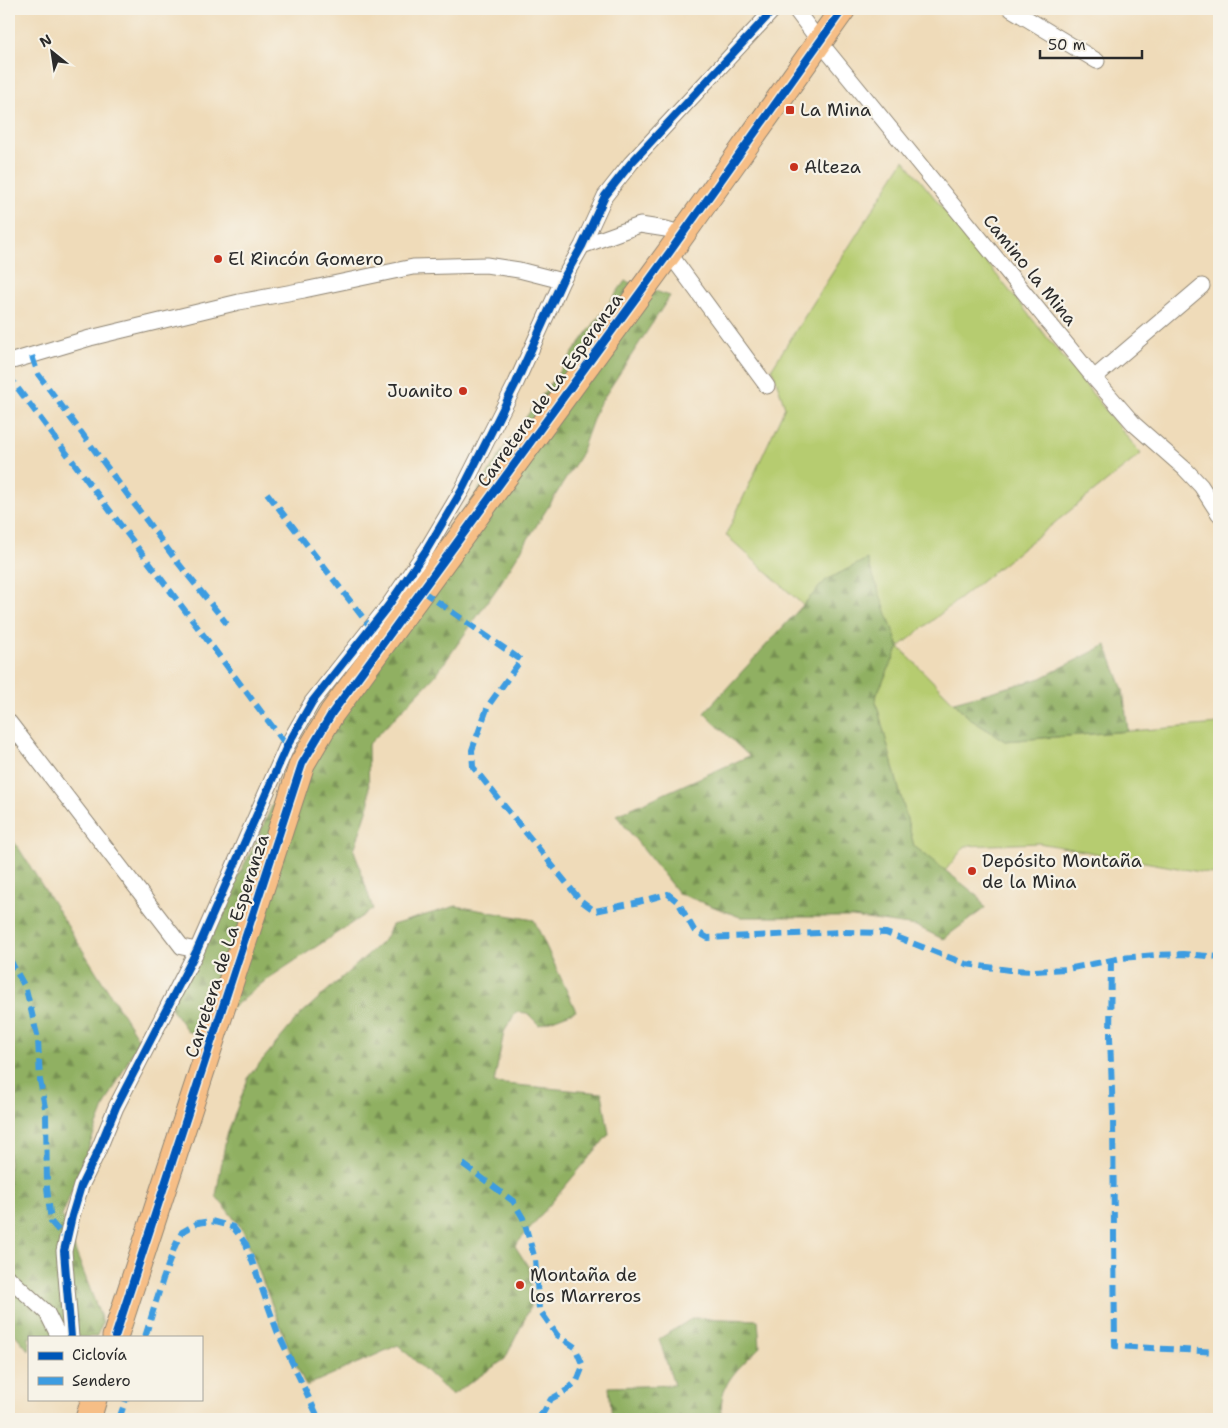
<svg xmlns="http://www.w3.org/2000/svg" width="1228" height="1428" viewBox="0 0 1228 1428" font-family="'Shantell Sans',sans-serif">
<defs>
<pattern id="forest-firs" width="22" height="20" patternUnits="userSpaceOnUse" patternTransform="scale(1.25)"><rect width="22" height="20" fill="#90b062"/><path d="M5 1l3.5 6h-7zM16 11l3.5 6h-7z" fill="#768f51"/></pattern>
</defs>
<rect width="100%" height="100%" fill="#f7f3e8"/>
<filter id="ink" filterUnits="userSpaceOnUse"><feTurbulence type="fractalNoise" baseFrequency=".02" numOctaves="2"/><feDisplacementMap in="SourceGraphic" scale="10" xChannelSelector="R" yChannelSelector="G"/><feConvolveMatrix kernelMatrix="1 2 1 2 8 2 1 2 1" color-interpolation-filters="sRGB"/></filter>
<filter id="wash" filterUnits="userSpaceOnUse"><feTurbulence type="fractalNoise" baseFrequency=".0096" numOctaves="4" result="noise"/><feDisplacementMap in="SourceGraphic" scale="20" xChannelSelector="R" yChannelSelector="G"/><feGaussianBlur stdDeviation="1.12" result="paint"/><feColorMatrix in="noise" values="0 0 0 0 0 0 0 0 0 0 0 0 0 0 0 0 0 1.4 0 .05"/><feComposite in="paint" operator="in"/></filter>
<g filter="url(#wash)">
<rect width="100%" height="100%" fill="#efdbb9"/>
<path fill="#b6cc70" stroke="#707c4e" d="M 904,160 L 1141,454 L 899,647 L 970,719 L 1005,741 L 1219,724 L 1219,871 L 1211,874 L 1039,843 L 965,846 L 945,871 L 914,846 L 875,698 L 899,647 L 826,580 L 803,605 L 726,535 L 785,407 L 772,368 Z"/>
<path fill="url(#forest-firs)" stroke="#5e6e46" d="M 625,281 L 670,296 L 597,408 L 580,456 L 498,587 L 435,676 L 368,745 L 369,805 L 354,850 L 373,909 L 266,980 L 203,1032 L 188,1032 L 169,1005 L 255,844 L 290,765 L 444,546 L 505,446 Z
M 867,559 L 899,647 L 875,698 L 914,846 L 978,896 L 985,908 L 943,939 L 916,926 L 852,917 L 740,917 L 678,893 L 616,815 L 749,756 L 704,713 L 826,580 Z
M 1106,645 L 1123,690 L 1128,731 L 1005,741 L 970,719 L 954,702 L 1041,678 Z
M 9,836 L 18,847 L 139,1040 L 105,1105 L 62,1216 L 103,1323 L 96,1337 L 29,1337 L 29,1351 L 9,1327 Z
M 456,906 L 534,920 L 576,1011 L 539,1025 L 527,1013 L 516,1012 L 504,1032 L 494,1083 L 602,1093 L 609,1134 L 515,1246 L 529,1268 L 533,1302 L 505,1359 L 452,1395 L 398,1345 L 306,1386 L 291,1354 L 243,1230 L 216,1196 L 226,1138 L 249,1076 L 300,1015 L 384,940 L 392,925 Z
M 693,1318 L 758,1320 L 760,1347 C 739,1368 715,1385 723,1419 L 612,1419 L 609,1387 L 674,1385 L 659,1339 Z"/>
</g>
<g filter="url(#ink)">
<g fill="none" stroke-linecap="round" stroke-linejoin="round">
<defs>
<path id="minor" d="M 795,9 L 819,41 L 1094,378 L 1134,424 L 1185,469 L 1201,486 L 1219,514
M 1011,9 L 1097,61
M 582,246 L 640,225 L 666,229 L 683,234
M 669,253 L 767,386
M 9,362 L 90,338 L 239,302 L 304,290 L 413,267 L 486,265 L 519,270 L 562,281
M 1094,378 L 1202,286
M 9,722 L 182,947 L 197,950
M 9,1278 L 47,1313 L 59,1337
M 71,1337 L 64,1251 L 72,1216 L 81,1186 L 98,1151 L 116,1107 L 197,950 L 287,746 L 312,702 L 388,606 L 427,549 L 462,490 L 516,383 L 562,281 L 582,246 L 605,196 L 631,163 L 774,9"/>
<path id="primary" d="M 115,1337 L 302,764 L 332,713 L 669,253 L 843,9
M 88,1419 L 94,1399"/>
</defs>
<use href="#minor" stroke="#8d8372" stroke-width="17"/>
<use href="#primary" stroke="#8d8372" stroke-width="27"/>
<use href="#minor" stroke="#fff" stroke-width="15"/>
<use href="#primary" stroke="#f6be86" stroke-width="25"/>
<path stroke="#3d9ce1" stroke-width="6" stroke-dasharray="12 6" stroke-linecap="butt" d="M 32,356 L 38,374 L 175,559 L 227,624
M 9,373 L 13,382 L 287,746
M 267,493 L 371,628
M 422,591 L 521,660 L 488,706 L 472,750 L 473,767 L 580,900 L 595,911 L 635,903 L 668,894 L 678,902 L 694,930 L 708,938 L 842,932 L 886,933 L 966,964 L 1009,970 L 1033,971 L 1067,969 L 1122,958 L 1155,955 L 1183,954 L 1219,957
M 9,958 L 26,989 L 38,1039 L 40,1080 L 46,1113 L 47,1187 L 51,1222 L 66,1239
M 1111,960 L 1110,1037 L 1113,1117 L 1115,1346 L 1219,1352
M 463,1164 L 513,1201 L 523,1218 L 535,1259 L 539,1309 L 557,1335 L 575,1347 L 583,1366 L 577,1381 L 567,1390 L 551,1399 L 543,1413 L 532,1419
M 145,1337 L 163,1279 L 175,1246 L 182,1232 L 198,1223 L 211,1221 L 233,1227 L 246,1244 L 277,1331 L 319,1419
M 119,1419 L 126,1399"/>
<defs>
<path id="cycleway" d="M 71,1337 L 64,1251 L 72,1216 L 81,1186 L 98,1151 L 116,1107 L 197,950 L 287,746 L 312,702 L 388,606 L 427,549 L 462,490 L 516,383 L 562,281 L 582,246 L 605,196 L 631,163 L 774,9
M 115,1337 L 302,764 L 332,713 L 669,253 L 843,9"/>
</defs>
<use href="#cycleway" stroke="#f7f3e8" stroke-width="11"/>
<use href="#cycleway" stroke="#0057b8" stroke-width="8"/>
</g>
</g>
<g fill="#c8321e" stroke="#f7f3e8" stroke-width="2">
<rect x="785" y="105" width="10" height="10" rx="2.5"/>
<circle cx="794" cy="167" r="5"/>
<circle cx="218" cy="259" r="5"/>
<circle cx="463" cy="391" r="5"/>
<circle cx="972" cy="871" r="5"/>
<circle cx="520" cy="1285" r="5"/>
</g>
<g text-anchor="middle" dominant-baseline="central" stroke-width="4.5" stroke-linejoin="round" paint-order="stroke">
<g font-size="18" fill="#2b2b2b" stroke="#f7f3e8" text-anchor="start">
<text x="800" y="110">La Mina</text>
<text x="804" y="167">Alteza</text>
<text x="228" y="259">El Rincón Gomero</text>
<text x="453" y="391" text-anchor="end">Juanito</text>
<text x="982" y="861">Depósito Montaña<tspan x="982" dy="21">de la Mina</tspan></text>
<text x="530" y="1275">Montaña de<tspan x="530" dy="21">los Marreros</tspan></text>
</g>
<g font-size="18" fill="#2b2b2b" stroke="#f7f3e8">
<text transform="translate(1030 270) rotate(51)">Camino la Mina</text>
<text transform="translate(550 390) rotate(-54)">Carretera de La Esperanza</text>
<text transform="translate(227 946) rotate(-72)">Carretera de La Esperanza</text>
</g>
</g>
<rect width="1228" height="1428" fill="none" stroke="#f7f3e8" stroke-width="30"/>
<rect x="28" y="1336" width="175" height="65" fill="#f7f3e8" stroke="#a5a39c"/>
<rect x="38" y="1352" width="25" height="8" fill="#0057b8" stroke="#a5a39c"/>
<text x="72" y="1360" font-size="15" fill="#2b2b2b">Ciclovía</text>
<rect x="38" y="1377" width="25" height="8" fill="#3d9ce1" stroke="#a5a39c"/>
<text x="72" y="1386" font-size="15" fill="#2b2b2b">Sendero</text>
<g transform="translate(52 52) rotate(330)" stroke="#f7f3e8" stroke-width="4" paint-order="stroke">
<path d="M0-4L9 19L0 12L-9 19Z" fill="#2b2b2b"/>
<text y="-8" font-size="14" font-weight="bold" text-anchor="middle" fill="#2b2b2b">N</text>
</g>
<path d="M1040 50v8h102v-8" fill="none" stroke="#2b2b2b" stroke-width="2.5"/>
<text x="1048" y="50" font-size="15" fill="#2b2b2b" stroke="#f7f3e8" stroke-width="4" paint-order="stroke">50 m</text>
</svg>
